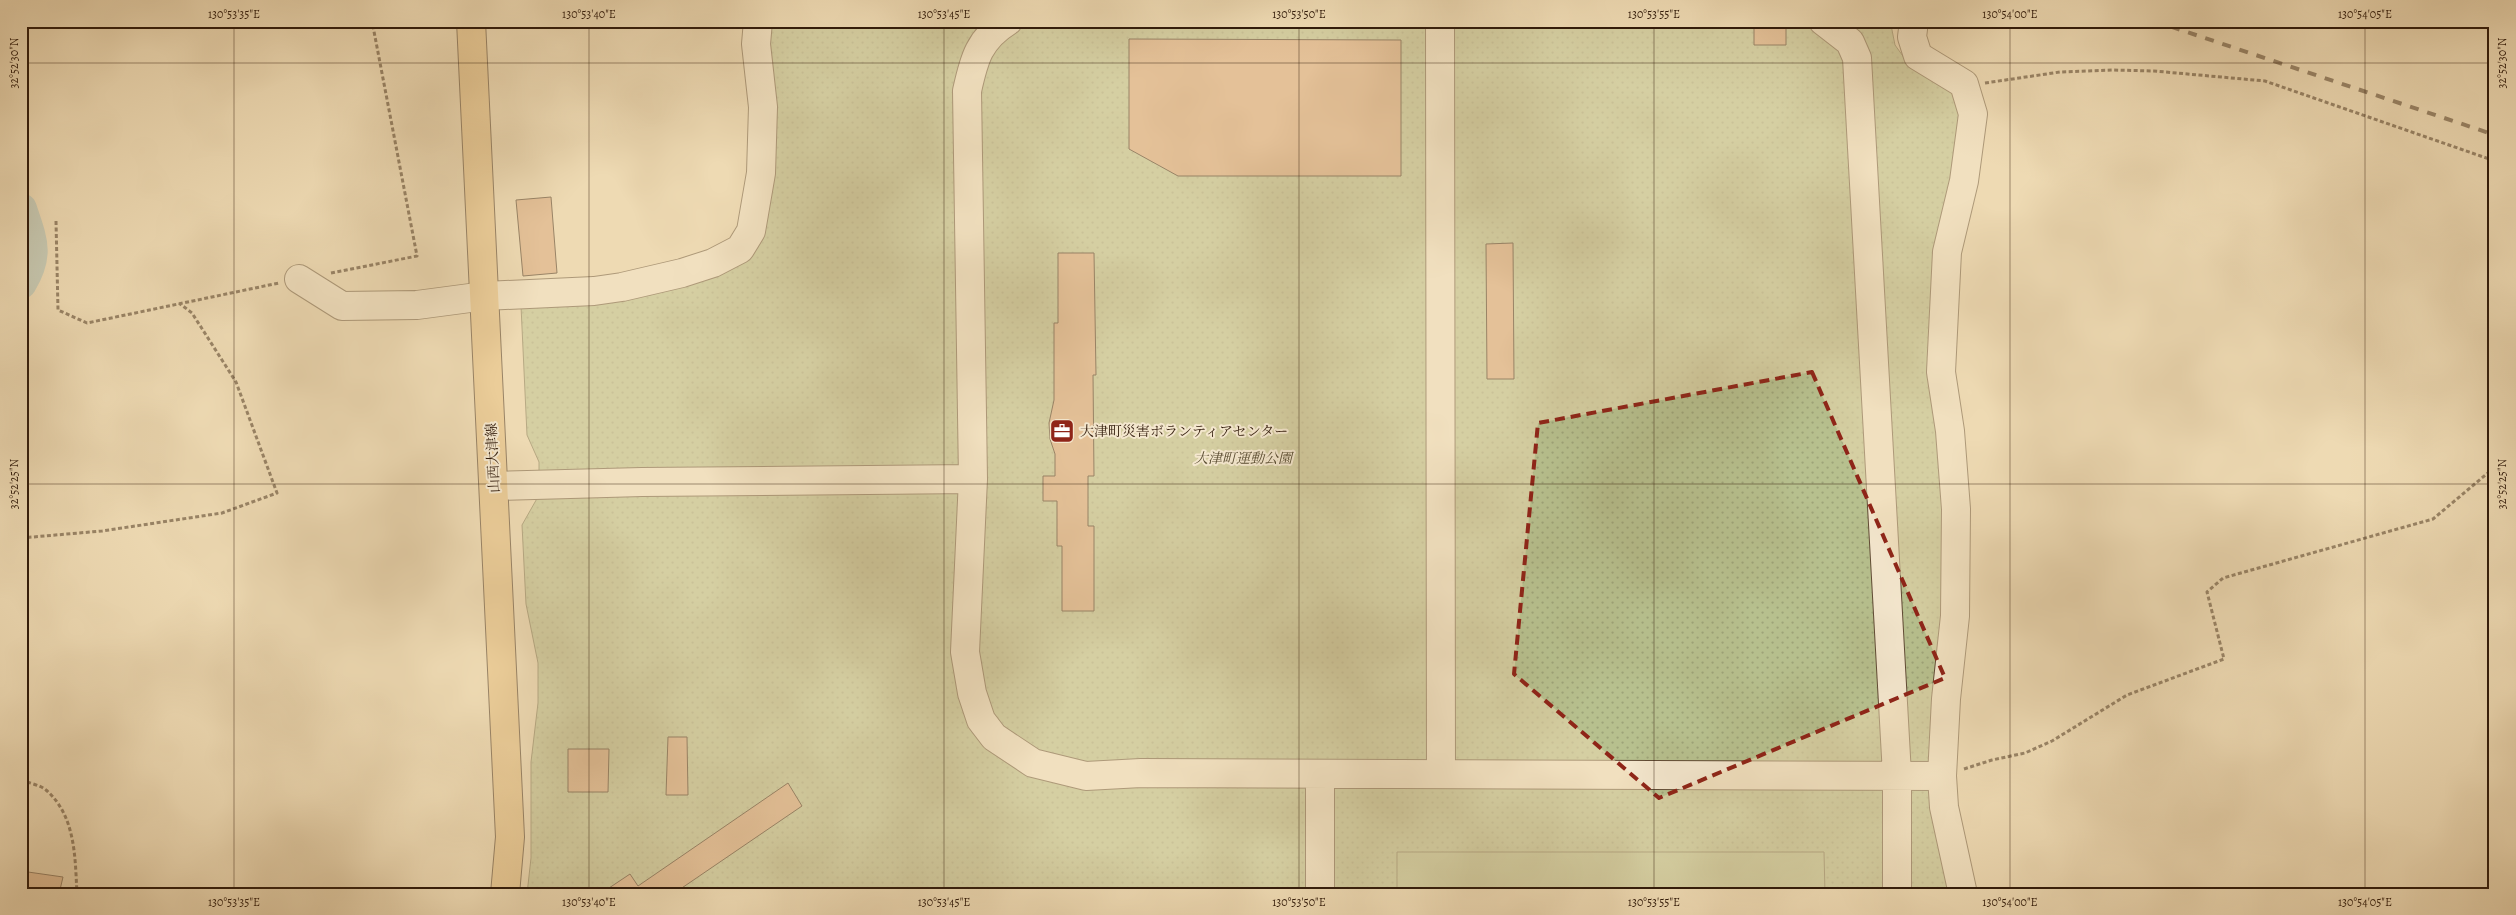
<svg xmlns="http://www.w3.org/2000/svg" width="2516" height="915" viewBox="0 0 2516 915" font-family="Alegreya,'Noto Serif JP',serif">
<defs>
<pattern id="grass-dots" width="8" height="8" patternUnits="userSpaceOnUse" patternTransform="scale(1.25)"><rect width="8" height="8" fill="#b7c08e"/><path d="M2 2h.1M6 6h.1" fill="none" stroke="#9ea479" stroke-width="1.8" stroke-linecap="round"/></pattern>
</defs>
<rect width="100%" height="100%" fill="#eedab3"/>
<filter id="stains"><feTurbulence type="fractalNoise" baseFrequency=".004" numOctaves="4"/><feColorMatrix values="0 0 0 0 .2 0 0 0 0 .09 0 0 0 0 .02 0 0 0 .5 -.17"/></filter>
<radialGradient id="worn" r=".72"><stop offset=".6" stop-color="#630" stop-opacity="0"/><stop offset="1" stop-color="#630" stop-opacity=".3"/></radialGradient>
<path fill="url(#grass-dots)" stroke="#746e4c" d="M 777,21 L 1885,21 L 1891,25 L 1895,45 L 1905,59 L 1959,96 L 1965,133 L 1946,446 L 1956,894 L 527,894 L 531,858 L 531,762 L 538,703 L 538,663 L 526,604 L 522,525 L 539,495 L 539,462 L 527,435 L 521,306 L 650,295 L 713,275 L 769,186 L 776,121 L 768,68 L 768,32 Z"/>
<path fill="#b7c08e" stroke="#746e4c" d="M 1397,852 L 1824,852 L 1825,894 L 1397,894 Z"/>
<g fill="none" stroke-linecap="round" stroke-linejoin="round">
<path stroke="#9cb8b5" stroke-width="32" d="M 21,209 C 31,240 39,253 21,283"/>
</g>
<path fill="#d8a378" stroke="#311b0b" d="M 1754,21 L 1786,21 L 1786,45 L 1754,45 Z
M 1129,39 L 1401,40 L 1401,176 L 1178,176 L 1129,149 Z
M 551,197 L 557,273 L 523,276 L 516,200 Z
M 1513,243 L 1514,379 L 1487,379 L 1486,244 Z
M 1058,253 L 1094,253 L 1096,375 L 1093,375 L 1094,476 L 1088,476 L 1088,526 L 1094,526 L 1094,611 L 1062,611 L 1062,546 L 1057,546 L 1057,501 L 1043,501 L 1043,476 L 1055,476 L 1055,454 L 1050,439 L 1049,423 L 1054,400 L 1054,323 L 1058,323 Z
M 668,737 L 687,737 L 688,795 L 666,795 Z
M 568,749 L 609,749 L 608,792 L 568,792 Z
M 788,783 L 802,806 L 673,894 L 600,894 L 630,874 L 638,886 Z
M 21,871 L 63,877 L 59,894 L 21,894 Z"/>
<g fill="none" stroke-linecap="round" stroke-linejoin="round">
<defs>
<path id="minor" d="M 1008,21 C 979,39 974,59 967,91 L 973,479 L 965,652 L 972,693 L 981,720 L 994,737 L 1033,763 L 1086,776 L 1141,773 L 1942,776
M 1440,21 L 1441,773
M 1823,21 L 1850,42 L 1857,58 L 1897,775 L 1897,894
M 1914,21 L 1912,37 L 1918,56 L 1964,84 L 1973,114 L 1964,181 L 1947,252 L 1941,372 L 1950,431 L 1956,509 L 1955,616 L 1946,699 L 1942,776 L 1944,807 L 1963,894
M 299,279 L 342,306 L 417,305 L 485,296 L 594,291 L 622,287 L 682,273 L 713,263 L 740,249 L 751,231 L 761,173 L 763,107 L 756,44 L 758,21
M 494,486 L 642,482 L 973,479
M 1320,894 L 1320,775"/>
<path id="major" d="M 471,21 L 510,837 L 505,894"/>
</defs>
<use href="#minor" stroke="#604b35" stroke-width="30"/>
<use href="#major" stroke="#311b0b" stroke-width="30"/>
<path stroke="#311b0b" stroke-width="3" stroke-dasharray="4 2.5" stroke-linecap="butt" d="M 1985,83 L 2060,72 L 2113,70 L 2154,71 L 2265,81 L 2495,161
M 56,221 L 58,310 L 87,323 L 279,283
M 331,273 L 417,256 L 372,21
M 21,538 L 102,531 L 222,513 L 277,493 L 236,382 L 192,313 L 179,303
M 1964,769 L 1992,760 L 2025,753 L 2052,741 L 2127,695 L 2224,659 L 2207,592 L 2223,578 L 2433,519 L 2495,467
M 21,780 C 29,783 40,785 46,790 C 76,816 75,858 77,894
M 2113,894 L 2125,891 L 2187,891 L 2192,894"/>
<use href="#minor" stroke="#f4e7ce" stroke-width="28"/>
<use href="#major" stroke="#e7bd7a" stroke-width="28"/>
<path stroke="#311b0b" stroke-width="4" stroke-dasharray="9 9" stroke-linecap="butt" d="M 2154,21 L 2495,135"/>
</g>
<path d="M0 0H2516V915H0ZM 1812,372 L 1945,678 L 1659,798 L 1514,674 L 1538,423 Z" fill="#eedab3" fill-opacity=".55" fill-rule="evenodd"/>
<path fill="none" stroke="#8f2418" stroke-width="4" stroke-dasharray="10 6" stroke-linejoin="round" d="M 1812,372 L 1945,678 L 1659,798 L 1514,674 L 1538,423 Z"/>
<path fill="none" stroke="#311b0b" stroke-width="1" stroke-opacity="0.45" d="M 234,21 L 234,894M 589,21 L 589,894M 944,21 L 944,894M 1299,21 L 1299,894M 1654,21 L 1654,894M 2010,21 L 2010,894M 2365,21 L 2365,894M 21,63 L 2495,63M 21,484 L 2495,484"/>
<defs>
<symbol id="office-square" viewBox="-11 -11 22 22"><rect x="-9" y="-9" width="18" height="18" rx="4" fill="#8f2418" stroke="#f4e7ce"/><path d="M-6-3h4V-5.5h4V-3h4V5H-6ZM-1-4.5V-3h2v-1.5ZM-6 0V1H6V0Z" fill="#fff"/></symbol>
</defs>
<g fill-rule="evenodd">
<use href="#office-square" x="1048" y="417" width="28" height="28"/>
</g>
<g text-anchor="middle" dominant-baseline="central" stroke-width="4" stroke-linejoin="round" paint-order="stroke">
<g font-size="14" fill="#311b0b" stroke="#f4e7ce" text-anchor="start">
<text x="1080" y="431">大津町災害ボランティアセンター</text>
</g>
<g font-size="14" fill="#311b0b" stroke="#f4e7ce">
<text transform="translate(493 458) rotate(-93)">山西大津線</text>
</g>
<g font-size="14" font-style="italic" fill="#594d32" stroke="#f4e7ce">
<text x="1243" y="458">大津町運動公園</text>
</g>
</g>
<rect width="2516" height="915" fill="none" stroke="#eedab3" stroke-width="55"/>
<rect x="28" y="28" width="2460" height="860" fill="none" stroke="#311b0b" stroke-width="2"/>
<g font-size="12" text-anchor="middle" fill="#311b0b">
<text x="234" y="18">130°53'35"E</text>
<text x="589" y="18">130°53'40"E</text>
<text x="944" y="18">130°53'45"E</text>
<text x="1299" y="18">130°53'50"E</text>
<text x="1654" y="18">130°53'55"E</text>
<text x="2010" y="18">130°54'00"E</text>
<text x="2365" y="18">130°54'05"E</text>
<text transform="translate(14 63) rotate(-90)" y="4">32°52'30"N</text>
<text transform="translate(2502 63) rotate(-90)" y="4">32°52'30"N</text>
<text transform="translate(14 484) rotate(-90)" y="4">32°52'25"N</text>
<text transform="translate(2502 484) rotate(-90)" y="4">32°52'25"N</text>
<text x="234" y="906">130°53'35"E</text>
<text x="589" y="906">130°53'40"E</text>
<text x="944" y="906">130°53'45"E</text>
<text x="1299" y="906">130°53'50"E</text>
<text x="1654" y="906">130°53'55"E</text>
<text x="2010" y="906">130°54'00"E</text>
<text x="2365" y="906">130°54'05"E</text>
</g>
<rect width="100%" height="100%" filter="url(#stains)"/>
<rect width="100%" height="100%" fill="url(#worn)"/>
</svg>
